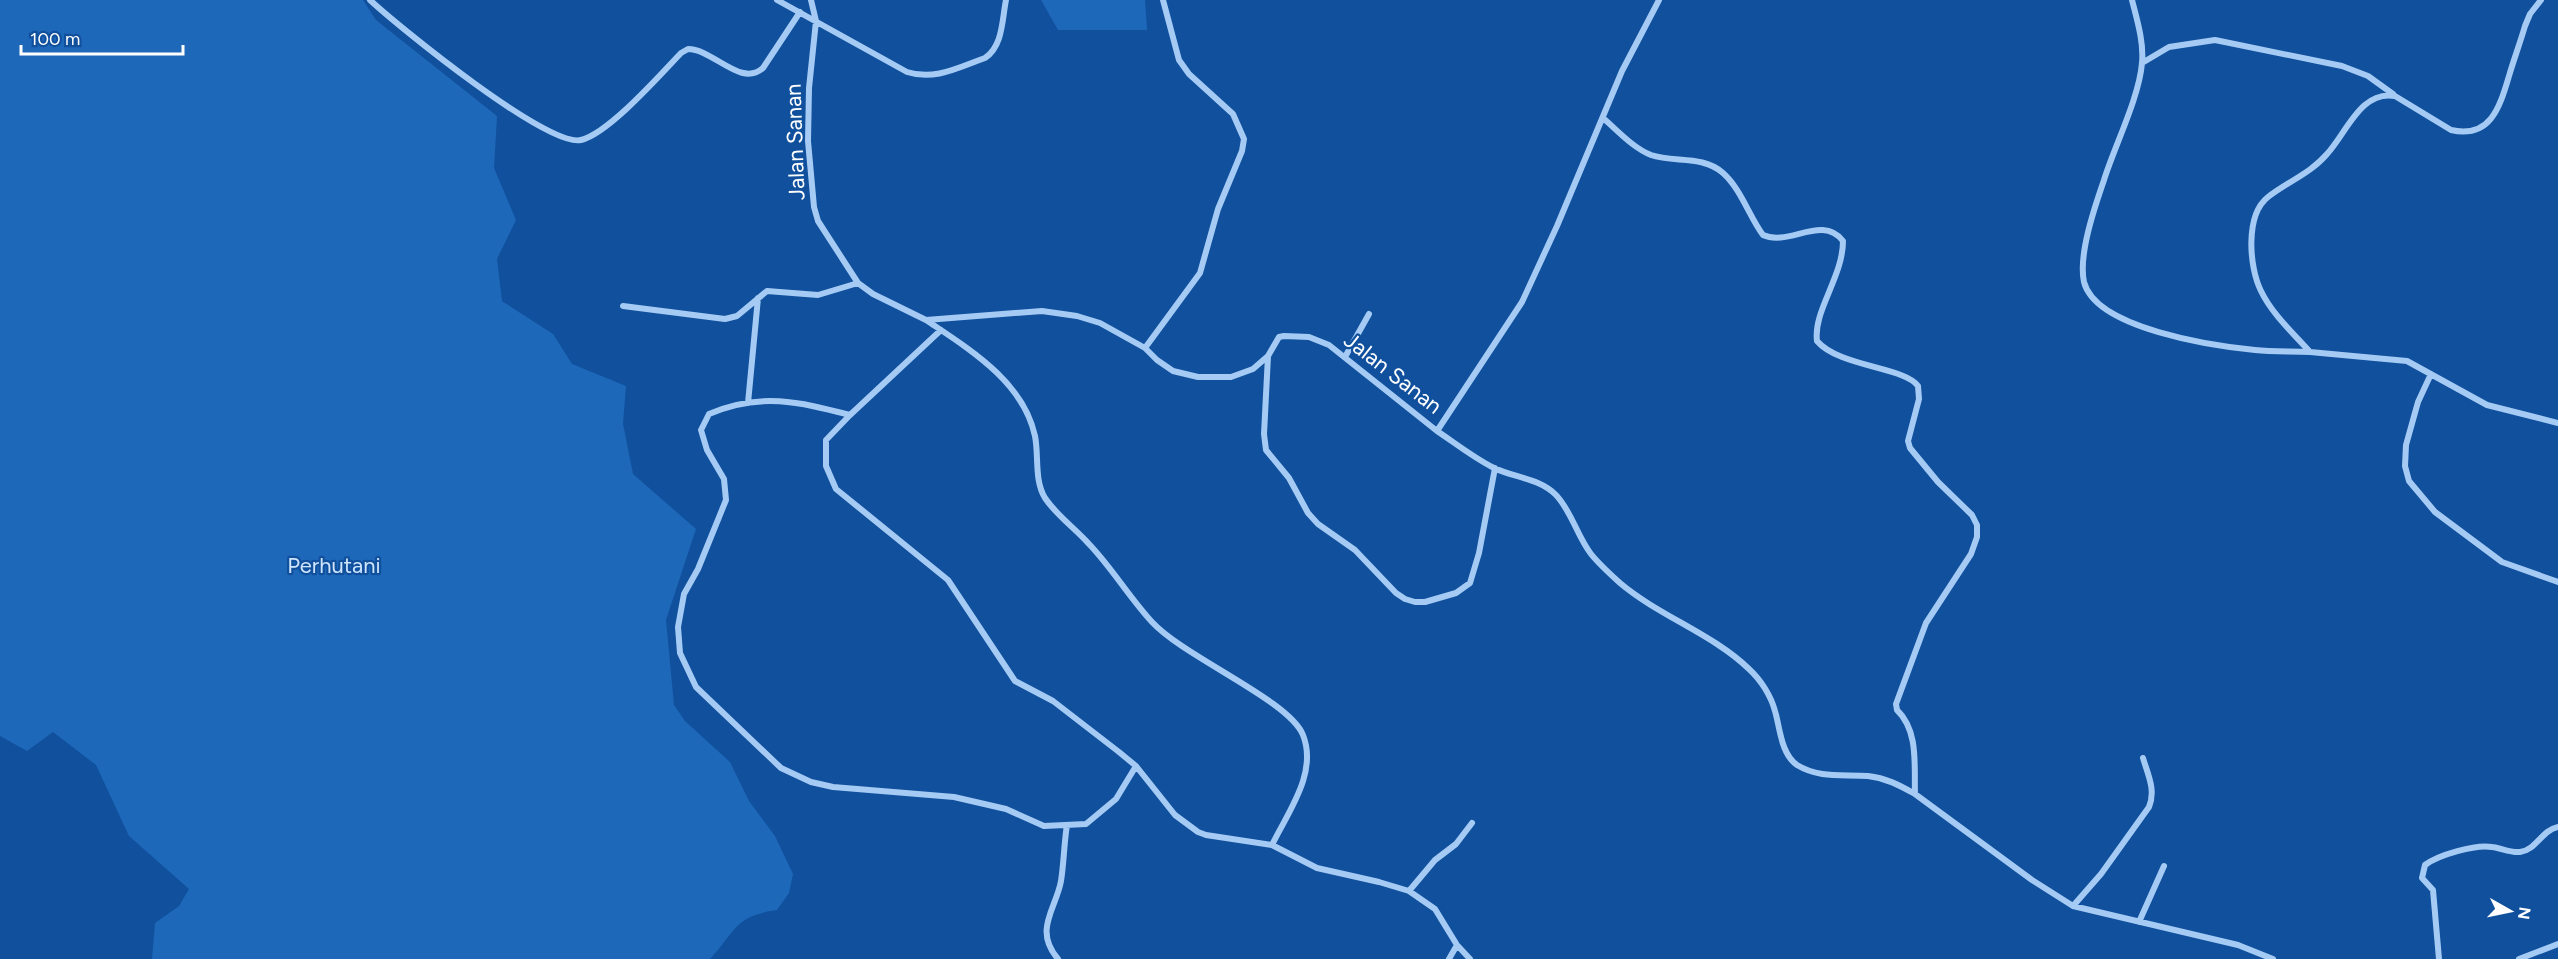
<svg xmlns="http://www.w3.org/2000/svg" width="2558" height="959" viewBox="0 0 2558 959" font-family="Figtree,sans-serif">
<rect width="100%" height="100%" fill="#10509d"/>
<path fill="#1e68ba" d="M 0,0 L 363,0 L 376,20 L 497,116 L 494,168 L 516,220 L 497,259 L 502,301 L 553,334 L 572,364 L 626,386 L 623,424 L 633,474 L 696,529 L 666,620 L 674,705 L 685,721 L 730,762 L 749,801 L 775,836 L 793,874 L 789,893 L 777,910 C 734,916 736,931 710,959 L 152,959 L 155,923 L 179,906 L 189,889 L 129,836 L 96,765 L 53,732 L 27,751 L 0,736 Z
M 1041,0 L 1145,0 L 1147,30 L 1058,30 Z"/>
<g fill="none" stroke-linecap="round" stroke-linejoin="round">
<path stroke="#a5cbf5" stroke-width="6" d="M 370,0 C 399,27 548,148 581,140 C 609,133 660,75 681,53 L 688,49 C 713,49 741,88 763,68 L 800,12
M 777,0 L 907,72 C 935,81 959,67 985,58 C 1003,46 1002,20 1006,0
M 811,0 L 816,21 L 809,88 L 808,141 L 814,207 L 818,221 L 858,283 L 873,294 L 926,320 L 1042,311 L 1077,316 L 1100,323 L 1145,348 L 1157,360 L 1173,371 L 1198,377 L 1231,377 L 1253,369 L 1268,356 L 1279,337 L 1284,336 L 1309,337 L 1329,345 L 1437,431 L 1522,302 L 1557,226 L 1622,71 L 1659,0
M 2132,0 C 2137,20 2144,42 2142,63 C 2139,98 2115,145 2104,180 C 2095,206 2078,255 2084,282 C 2096,329 2214,346 2255,350 C 2273,352 2292,351 2310,352
M 2541,0 L 2530,14 L 2525,26 C 2520,43 2514,59 2509,76 C 2500,106 2491,139 2451,130 L 2395,96 C 2361,90 2347,132 2327,154 C 2311,173 2287,182 2268,197 C 2245,215 2249,267 2261,291 C 2272,314 2293,333 2310,352 L 2407,361 L 2487,405 L 2558,423
M 2142,63 L 2169,47 L 2215,40 L 2342,66 L 2368,76 L 2393,94
M 1603,118 C 1617,130 1633,148 1651,155 C 1674,163 1703,155 1723,173 C 1741,189 1749,216 1763,235 C 1789,247 1822,214 1843,241 C 1843,277 1813,311 1817,341 C 1839,367 1905,367 1918,386 L 1919,399 L 1908,441 L 1910,448 L 1938,482 L 1972,515 L 1977,525 L 1977,537 L 1971,554 L 1926,623 L 1896,704 L 1897,710 C 1919,731 1914,766 1915,794
M 623,306 L 725,319 L 737,316 L 767,291 L 818,295 L 858,283
M 926,320 C 969,349 1023,381 1035,436 C 1039,456 1034,480 1045,498 C 1057,516 1075,528 1089,544 C 1112,568 1129,597 1152,622 C 1184,657 1289,700 1303,735 C 1318,773 1288,812 1272,845
M 941,330 L 850,415 L 826,440 L 826,466 L 836,489 L 948,580 L 1015,681 L 1053,701 L 1119,752 L 1136,766 L 1175,815 L 1198,832 L 1206,835 L 1272,845 L 1317,868 L 1379,882 L 1409,891 L 1435,909 L 1457,945 L 1470,959
M 1145,348 L 1200,273 L 1218,209 L 1242,151 L 1244,139 L 1233,114 L 1189,74 L 1179,60 L 1163,0
M 1268,356 L 1264,434 L 1266,450 L 1289,478 L 1308,513 L 1318,524 L 1355,550 L 1396,593 L 1405,599 L 1415,602 L 1425,602 L 1456,593 L 1470,583 L 1479,553 L 1495,468
M 1345,357 L 1369,314
M 2431,374 L 2418,402 L 2406,445 L 2405,466 L 2409,481 L 2435,512 L 2502,562 L 2558,582
M 748,403 L 758,298
M 850,415 C 799,402 760,392 709,414 L 701,430 L 707,450 L 724,479 L 726,500 L 698,569 L 684,594 L 678,627 L 680,653 L 696,687 L 781,768 L 811,782 L 833,787 L 954,797 L 1006,809 L 1044,826 L 1086,824 L 1116,799 L 1136,766
M 1437,431 C 1455,443 1474,458 1494,468 C 1515,478 1539,478 1556,495 C 1572,512 1577,536 1591,554 C 1599,564 1610,574 1620,583 C 1659,616 1713,634 1749,669 C 1761,680 1771,696 1775,711 C 1780,728 1781,754 1797,765 C 1820,779 1843,774 1868,776 C 1886,778 1899,785 1915,794 L 2032,880 L 2073,906 L 2238,945 L 2273,959
M 1409,891 L 1435,860 L 1456,844 L 1472,823
M 2073,906 L 2101,874 L 2149,807 C 2156,790 2148,775 2143,758
M 2139,922 L 2164,866
M 1058,959 C 1033,930 1056,909 1061,881 C 1064,862 1064,843 1067,825
M 1449,959 L 1457,945
M 2439,959 L 2433,890 L 2422,878 L 2425,865 C 2438,855 2476,844 2492,847 C 2501,848 2510,853 2520,852 C 2536,850 2542,830 2558,827
M 2519,959 L 2558,944"/>
</g>
<g text-anchor="middle" dominant-baseline="central" stroke-width="4.5" stroke-linejoin="round" paint-order="stroke">
<g font-size="22" fill="#fff" stroke="#10509d">
<text transform="translate(795 142) rotate(-92)">Jalan Sanan</text>
<text transform="translate(1393 373) rotate(38)">Jalan Sanan</text>
</g>
<g font-size="22" fill="#cee5fe" stroke="#10509d">
<text x="334" y="565">Perhutani</text>
</g>
</g>
<g transform="translate(2510 911) rotate(99)" stroke="#10509d" stroke-width="4.5" paint-order="stroke">
<path d="M0-4.5L10 22L0 15L-10 22Z" fill="#ffffff"/>
<text y="-9" font-size="16" font-weight="bold" text-anchor="middle" fill="#ffffff">N</text>
</g>
<path d="M21 45v9h162v-9" fill="none" stroke="#ffffff" stroke-width="3"/>
<text x="30" y="45" font-size="18" fill="#ffffff" stroke="#10509d" stroke-width="4.5" paint-order="stroke">100 m</text>
</svg>
